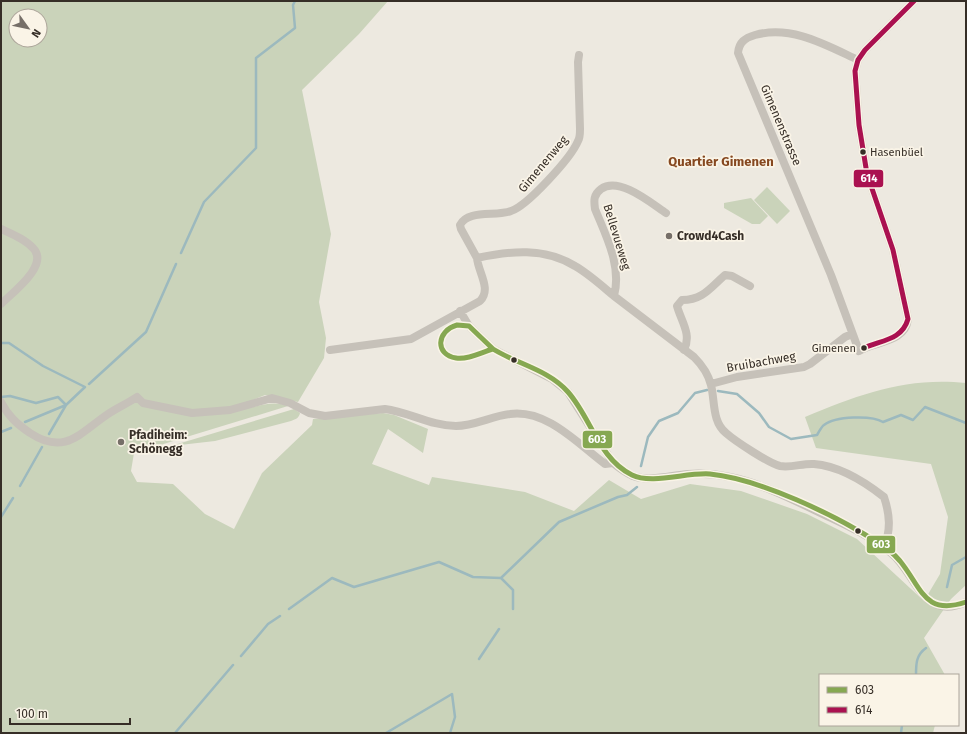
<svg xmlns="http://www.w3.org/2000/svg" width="967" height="734" viewBox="0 0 967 734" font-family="'Fira Sans',sans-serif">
<rect width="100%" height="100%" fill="#ede9e0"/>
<path fill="#cad3ba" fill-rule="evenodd" d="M 1,1 L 388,1 L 359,34 L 302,90 L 331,234 L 319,302 L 326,338 L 324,358 L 298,402 L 265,395 L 236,407 L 216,409 L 161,409 C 186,410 211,412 236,410 C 254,409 270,399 288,406 L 134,453 L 131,471 L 137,482 L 173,484 L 205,514 L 234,529 L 262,473 L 312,425 L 313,419 L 383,413 L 394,415 L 428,429 L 423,453 L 388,429 L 372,464 L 429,485 L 432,477 L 525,492 L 574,511 L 609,480 L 641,499 L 690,484 L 741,491 L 807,514 L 857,539 L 924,601 L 940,574 L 948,517 L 931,464 L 816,448 L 805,417 C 861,394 905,377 966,383 L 966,585 L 951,599 L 924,638 L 945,675 L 820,675 L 820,725 L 935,725 L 933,733 L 1,733 ZM 16,16 L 40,16 L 40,40 L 16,40 Z
M 767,187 L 790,211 L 777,224 L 754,200 Z
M 751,198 L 768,216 L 760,224 L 752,224 L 724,208 L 724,203 Z
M 294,409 L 300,413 C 299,418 296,419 291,421 L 215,441 L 171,446 Z"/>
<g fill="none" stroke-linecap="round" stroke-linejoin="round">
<path stroke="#9cb9be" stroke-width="2.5" d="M 181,253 L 204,202 L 256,148 L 256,58 L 295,28 L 293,5 L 295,1
M 1,343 L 9,343 L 43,366 L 85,387 L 66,405 L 49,434
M 89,384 L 146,332 L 176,264
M 718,391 L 737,394 L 759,413 L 769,427 L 791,439 L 817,435 C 819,432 821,427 824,425 C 835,416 872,415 883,422 L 901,415 L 913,420 L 925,407 L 966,423
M 1,397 L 10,396 L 36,403 L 58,397 L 66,405 L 25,422
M 1,432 L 11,428
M 641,466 L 648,437 L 659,421 L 678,413 L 695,393 L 707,390
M 20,486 L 42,447
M 1,517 L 13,498
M 947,587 L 952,565 L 966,557
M 289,609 L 332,578 L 354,587 L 439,562 L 473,577 L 501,578
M 513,609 L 513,590 L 501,578 L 559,522 L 618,497 L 627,495 L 637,487
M 241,656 L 268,624 L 280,616
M 479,659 L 499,629
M 916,675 C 916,664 916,655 926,648
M 175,733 L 233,665
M 386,733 L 452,694 L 455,717 L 450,733
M 901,733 L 902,725"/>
<path stroke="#c6c1b9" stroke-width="8" d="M 858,60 C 826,45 792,25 755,35 C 745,38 739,42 738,53 L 831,275 L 859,351 C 876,341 905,343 908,319 L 893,250 L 867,174 L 859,125 L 855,71 L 858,60 L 865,50 L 914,1
M 666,213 C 651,203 619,176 601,189 C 593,195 594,201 595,209 C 606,236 622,266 614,296 L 694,357 C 702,365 708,373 711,385 C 715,401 712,422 726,433 C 735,441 770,464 780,466 C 792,468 803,463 814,464 C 839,466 865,482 884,497 C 890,515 891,530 884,547
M 1,229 C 12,234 25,239 33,248 C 50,265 12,293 1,304
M 477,258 L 461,229 L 460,225 C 468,209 496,217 511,211 C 527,206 571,158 578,141 C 580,138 580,134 580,129 L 578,62 L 579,55
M 460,311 L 469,326 L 493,349 L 552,379 L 568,392 L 613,463 C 619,468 626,473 633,476 C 649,482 672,475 688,474 C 702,473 716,474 730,477 C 765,484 799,503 831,518 C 852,528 873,538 891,553 C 916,573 922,622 966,602
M 330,350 L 411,339 L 480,301 C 492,289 478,272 477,258 C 510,251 544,247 575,266 C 589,274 602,286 614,296
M 684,350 C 692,334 681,321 677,306 L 682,300 C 703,300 710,288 725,275 L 732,276 L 750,286
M 711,384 L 737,377 L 804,367 L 810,364 L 845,337 L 852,334
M 1,402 C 8,416 17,424 30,433 C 65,456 80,433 108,414 C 117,408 128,403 137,397 L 143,403 L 192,413 L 230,410 L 272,398 L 290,403 L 309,413 L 325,416 L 385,409 C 409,412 431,426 456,426 C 474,426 492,416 510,414 C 547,409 578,444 605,464 L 613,463"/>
<defs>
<path id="bus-1" d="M 457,325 L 469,326 L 493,349 C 482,352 468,360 456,358 C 435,355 436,331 457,325 Z
M 493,349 C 517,364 549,370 568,392 C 591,418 599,459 632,475 C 652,485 687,472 710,474 C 760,479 835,515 877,542 C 886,547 894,554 900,561 C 922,588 924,616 966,602"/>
<path id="bus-2" d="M 864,348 C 882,340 902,340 908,319 L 893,250 L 867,174 L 859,125 L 855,71 L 858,60 L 865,50 L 914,1"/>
</defs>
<use href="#bus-1" stroke="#faf4e7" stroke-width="8"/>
<use href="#bus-2" stroke="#faf4e7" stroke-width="8"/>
<use href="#bus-1" stroke="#86a851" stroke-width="5"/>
<use href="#bus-2" stroke="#aa1150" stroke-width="5"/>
</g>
<g fill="#362e27" stroke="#faf4e7" stroke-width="1.5">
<circle cx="863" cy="152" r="3.5"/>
<circle cx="864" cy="348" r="3.5"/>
<circle cx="514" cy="360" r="3.5"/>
<circle cx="858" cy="531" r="3.5"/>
</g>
<g fill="#766f68" stroke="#faf4e7" stroke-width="1.5">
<circle cx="669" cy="236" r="4"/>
<circle cx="121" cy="442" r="4"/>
</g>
<g text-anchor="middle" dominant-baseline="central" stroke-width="3.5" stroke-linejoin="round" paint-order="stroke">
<g font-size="11" fill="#362e27" stroke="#faf4e7" text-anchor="start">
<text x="870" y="152">Hasenbüel</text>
<text x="856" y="348" text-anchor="end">Gimenen</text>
</g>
<g font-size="12" fill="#362e27" stroke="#faf4e7">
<text transform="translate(781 125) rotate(67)">Gimenenstrasse</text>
<text transform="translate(543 164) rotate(-50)">Gimenenweg</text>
<text transform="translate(617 237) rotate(73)">Bellevueweg</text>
<text transform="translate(761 362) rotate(-10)">Bruibachweg</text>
</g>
<g font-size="12" font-weight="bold" fill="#362e27" stroke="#faf4e7" text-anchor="start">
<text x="677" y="236">Crowd4Cash</text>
<text x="129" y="435">Pfadiheim:<tspan x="129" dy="14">Schönegg</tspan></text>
</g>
<g font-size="13" font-weight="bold" fill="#864820" stroke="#faf4e7">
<text x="721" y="161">Quartier Gimenen</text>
</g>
</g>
<g stroke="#faf4e7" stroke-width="1.5">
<rect x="853" y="169" width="31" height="19" rx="4" fill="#aa1150"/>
<rect x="582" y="430" width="31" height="19" rx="4" fill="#86a851"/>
<rect x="866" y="535" width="30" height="19" rx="4" fill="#86a851"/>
</g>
<g font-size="11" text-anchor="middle" font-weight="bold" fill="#fff">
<text x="869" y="182">614</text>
<text x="597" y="443">603</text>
<text x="881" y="548">603</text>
</g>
<rect width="967" height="734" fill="none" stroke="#362e27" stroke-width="4"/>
<rect x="819" y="674" width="140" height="52" fill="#faf4e7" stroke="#aca59a"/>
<rect x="827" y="687" width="20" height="6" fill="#86a851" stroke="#aca59a"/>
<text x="855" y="694" font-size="12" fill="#362e27">603</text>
<rect x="827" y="707" width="20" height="6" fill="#aa1150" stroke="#aca59a"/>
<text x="855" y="714" font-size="12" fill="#362e27">614</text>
<g transform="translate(28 28) rotate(123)"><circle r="19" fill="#faf4e7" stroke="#aca59a"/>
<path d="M0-3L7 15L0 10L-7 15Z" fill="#766f68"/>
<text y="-6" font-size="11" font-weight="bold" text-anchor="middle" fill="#362e27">N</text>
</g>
<path d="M10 718v6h120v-6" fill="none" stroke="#362e27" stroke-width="2"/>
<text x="16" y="718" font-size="12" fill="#362e27" stroke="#faf4e7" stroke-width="3" paint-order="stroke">100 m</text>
</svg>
